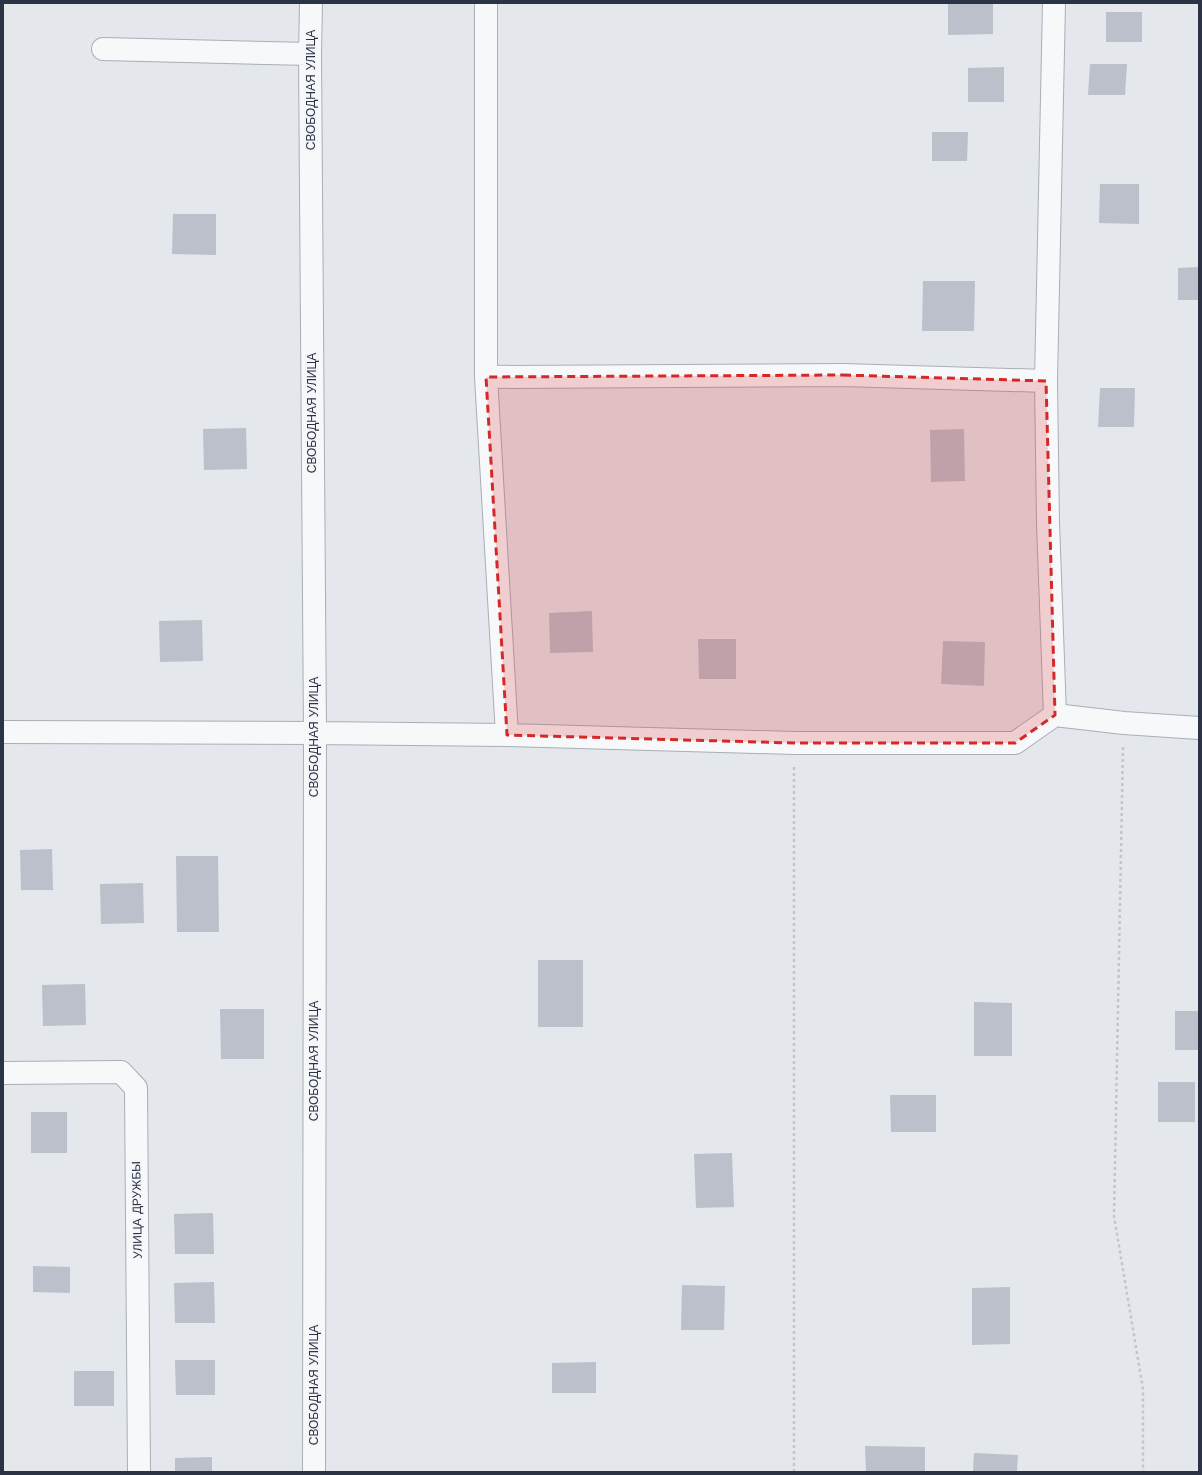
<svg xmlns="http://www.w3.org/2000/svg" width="1202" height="1475" viewBox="0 0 1202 1475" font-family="'Work Sans',sans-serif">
<rect width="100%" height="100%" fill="#e4e7ec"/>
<path fill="#bbc0ca" d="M 948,3 L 993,3 L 993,34 L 948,35 Z
M 1106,12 L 1142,12 L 1142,42 L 1106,42 Z
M 1090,64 L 1127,64 L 1125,95 L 1088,95 Z
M 1004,67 L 1004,102 L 968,102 L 968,68 Z
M 932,132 L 968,132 L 967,161 L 932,161 Z
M 1100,184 L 1139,184 L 1139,224 L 1099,223 Z
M 173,214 L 216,214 L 216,255 L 172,254 Z
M 1199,267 L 1199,300 L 1178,300 L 1178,268 Z
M 923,281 L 975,281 L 974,331 L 922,331 Z
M 1100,388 L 1135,388 L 1134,427 L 1098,427 Z
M 246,428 L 247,469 L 204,470 L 203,429 Z
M 964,429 L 965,481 L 931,482 L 930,430 Z
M 592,611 L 593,652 L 550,653 L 549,613 Z
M 202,620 L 203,661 L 160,662 L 159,621 Z
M 698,639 L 736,639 L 736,679 L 699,679 Z
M 943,641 L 985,642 L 984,686 L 941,684 Z
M 52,849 L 53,890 L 21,890 L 20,850 Z
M 176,856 L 218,856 L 219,932 L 177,932 Z
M 143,883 L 144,923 L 101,924 L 100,884 Z
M 538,960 L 583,960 L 583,1027 L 538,1027 Z
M 85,984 L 86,1025 L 43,1026 L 42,985 Z
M 974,1002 L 1012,1003 L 1012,1056 L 974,1056 Z
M 220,1009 L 264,1009 L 264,1059 L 221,1059 Z
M 1175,1011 L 1199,1011 L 1199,1050 L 1175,1050 Z
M 1158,1082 L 1195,1082 L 1195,1122 L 1158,1122 Z
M 890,1095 L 936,1095 L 936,1132 L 891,1132 Z
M 31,1112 L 67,1112 L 67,1153 L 31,1153 Z
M 732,1153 L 734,1207 L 696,1208 L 694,1154 Z
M 213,1213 L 214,1254 L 175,1254 L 174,1214 Z
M 33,1266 L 70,1267 L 70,1293 L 33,1292 Z
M 214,1282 L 215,1323 L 175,1323 L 174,1283 Z
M 682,1285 L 725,1286 L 724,1330 L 681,1330 Z
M 1010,1287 L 1010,1344 L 972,1345 L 972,1288 Z
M 175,1360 L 215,1360 L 215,1395 L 176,1395 Z
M 596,1362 L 596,1393 L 552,1393 L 552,1363 Z
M 74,1371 L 114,1371 L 114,1406 L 74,1406 Z
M 865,1446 L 925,1447 L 925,1472 L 866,1472 Z
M 974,1453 L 1018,1455 L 1017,1472 L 973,1472 Z
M 212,1457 L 212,1472 L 175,1472 L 175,1458 Z"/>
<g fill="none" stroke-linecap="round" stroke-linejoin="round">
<defs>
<path id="minor" d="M 311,3 L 310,54 L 315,733 L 314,1472
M 486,3 L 486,377 L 507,735
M 1054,3 L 1046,381 L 1048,523 L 1055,715
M 103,49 L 310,54
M 486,377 L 843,375 L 1046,381
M 3,732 L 315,733 L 507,735 L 794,743 L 1015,743 L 1055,715 L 1124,723 L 1199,728
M 3,1073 L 121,1072 L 136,1088 L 139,1472"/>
</defs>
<use href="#minor" stroke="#a9aeb7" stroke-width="24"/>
<path stroke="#c2c5cb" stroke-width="2.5" stroke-dasharray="3 3" stroke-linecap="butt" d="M 1123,747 L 1114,1216 L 1143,1389 L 1143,1472
M 794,767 L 794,1472"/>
<use href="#minor" stroke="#f7f8fa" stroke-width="22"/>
</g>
<path fill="#d62828" fill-opacity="0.2" stroke="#d62828" stroke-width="3" stroke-dasharray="8 5" stroke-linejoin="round" d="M 843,375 L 1046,381 L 1055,715 L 1015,743 L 794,743 L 507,735 L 486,377 Z"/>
<g text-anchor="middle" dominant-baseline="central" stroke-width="3.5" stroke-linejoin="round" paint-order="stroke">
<g font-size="12" fill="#2b3445" stroke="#f4f6f9">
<text transform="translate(311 90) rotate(-90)">СВОБОДНАЯ УЛИЦА</text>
<text transform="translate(312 413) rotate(-90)">СВОБОДНАЯ УЛИЦА</text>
<text transform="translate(314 737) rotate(-90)">СВОБОДНАЯ УЛИЦА</text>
<text transform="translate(314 1061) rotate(-90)">СВОБОДНАЯ УЛИЦА</text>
<text transform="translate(137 1210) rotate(-91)">УЛИЦА ДРУЖБЫ</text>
<text transform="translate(314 1385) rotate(-90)">СВОБОДНАЯ УЛИЦА</text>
</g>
</g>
<rect width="1202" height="1475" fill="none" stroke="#2b3445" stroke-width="8"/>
</svg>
